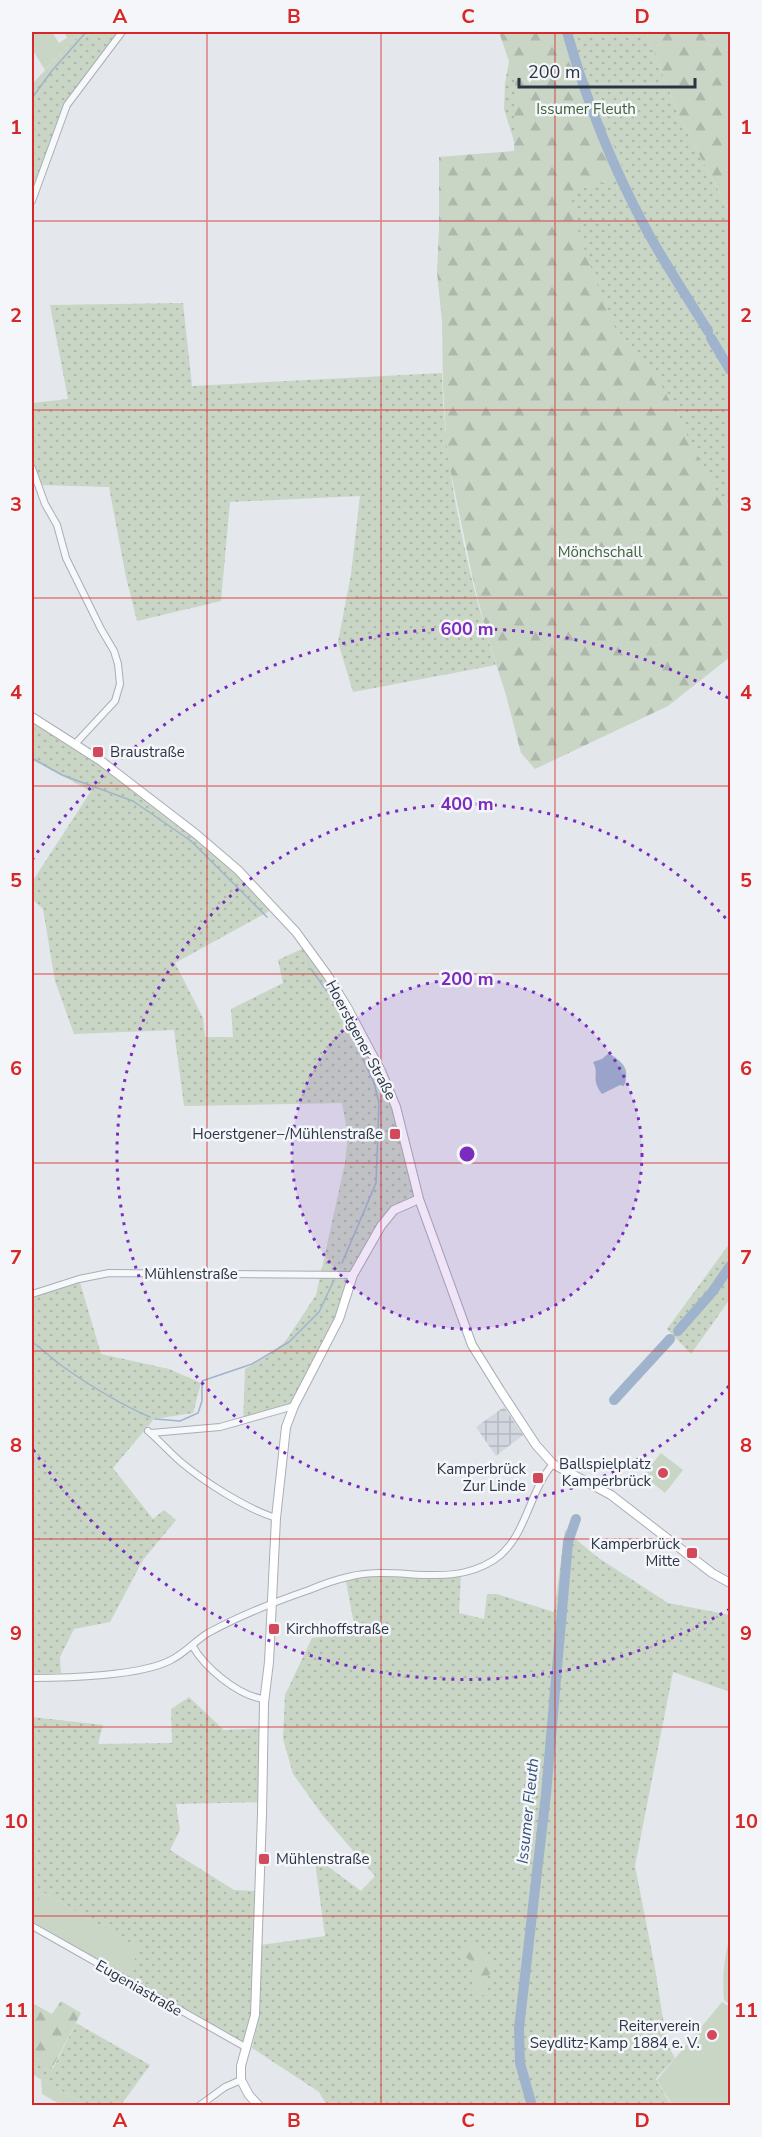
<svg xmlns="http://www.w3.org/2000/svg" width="762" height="2137" viewBox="0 0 762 2137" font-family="'Nunito Sans',sans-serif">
<defs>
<pattern id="industrial-grid" width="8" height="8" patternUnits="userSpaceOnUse" patternTransform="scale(1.5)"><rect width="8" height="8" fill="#d2d6de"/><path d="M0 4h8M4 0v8" fill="none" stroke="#b4b8c0"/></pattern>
<pattern id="grass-dots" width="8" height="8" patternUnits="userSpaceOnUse" patternTransform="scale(1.5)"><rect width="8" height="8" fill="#c9d6c5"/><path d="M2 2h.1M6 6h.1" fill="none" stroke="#adb8ab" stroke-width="1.8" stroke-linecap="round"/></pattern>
<pattern id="forest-firs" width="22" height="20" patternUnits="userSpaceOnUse" patternTransform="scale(1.5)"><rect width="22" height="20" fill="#c9d6c5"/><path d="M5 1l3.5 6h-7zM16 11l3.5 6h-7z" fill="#adb8ab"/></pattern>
</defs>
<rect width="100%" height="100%" fill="#e4e7ec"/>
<path fill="url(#industrial-grid)" d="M 504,1407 L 523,1435 L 496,1456 L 476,1427 Z"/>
<path fill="url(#grass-dots)" d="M 82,32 L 122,32 L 73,96 L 32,201 L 32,84 Z
M 506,32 L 646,32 L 681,121 L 730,212 L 730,536 L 625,355 L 514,141 L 504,109 L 505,83 L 510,56 Z
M 183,303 L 192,386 L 442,373 C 444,469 467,573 496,665 L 353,692 L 338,642 L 351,574 L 360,496 L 230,502 L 221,601 L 137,621 L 126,577 L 109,487 L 38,485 L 32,468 L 32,403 L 68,399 L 50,305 Z
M 32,713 L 196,834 L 275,908 L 175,963 L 203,1018 L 205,1037 L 233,1037 L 231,1009 L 283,983 L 278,960 L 306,947 L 381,1071 L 396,1107 L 419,1199 L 394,1210 L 353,1275 L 339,1319 L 294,1406 L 243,1423 L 245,1369 L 266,1357 L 285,1342 L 316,1295 L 345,1163 L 348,1136 L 342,1103 L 184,1106 L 174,1030 L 74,1034 L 55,981 L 43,909 L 32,899 L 32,882 L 91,791 L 32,760 Z
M 730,1243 L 730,1299 L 691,1354 L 667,1329 Z
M 79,1279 L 101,1354 L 169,1369 L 201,1383 L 193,1413 L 154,1419 L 113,1468 L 153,1519 L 164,1510 L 176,1520 L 143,1560 L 110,1622 L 74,1629 L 60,1657 L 61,1673 L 32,1674 L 32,1294 Z
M 565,1530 L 597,1557 L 668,1603 L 730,1615 L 730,1692 L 673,1672 L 635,1866 L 655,1968 L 667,2044 L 675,2058 L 656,2079 L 671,2105 L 327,2105 L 319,2092 L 252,2048 L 259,2017 L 261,1945 L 325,1936 L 315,1862 L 318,1859 L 361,1891 L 375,1876 L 324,1817 L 293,1774 L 283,1739 L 285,1695 L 312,1638 L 356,1634 L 345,1577 L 461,1574 L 459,1613 L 484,1619 L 487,1594 L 497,1594 L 554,1612 Z
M 189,1697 L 224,1730 L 264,1728 L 262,1802 L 176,1804 L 180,1830 L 170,1850 L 234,1890 L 256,1891 L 252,2012 L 243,2044 L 125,1975 L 140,1949 L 43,1892 L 32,1912 L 32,1717 L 103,1725 L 98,1744 L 172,1743 L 171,1709 Z
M 76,2023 L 150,2065 L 121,2105 L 86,2105 L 32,2074 L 32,2056 L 53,2068 Z"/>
<path fill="url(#forest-firs)" d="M 499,32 L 570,32 L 626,177 L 570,192 L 579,234 L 611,323 L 652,367 L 730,518 L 730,657 L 668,706 L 535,769 L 521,753 L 506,695 L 487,636 L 472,575 L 447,454 L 443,385 L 442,321 L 437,272 L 439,230 L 439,157 L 514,151 L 515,79 Z
M 646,32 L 730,32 L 730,212 L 681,121 Z
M 730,1936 L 730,2005 L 724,2000 C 722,1977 724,1958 730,1936 Z
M 470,1940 L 474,1943 L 481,1958 L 489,1956 L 495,1967 L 484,1982 L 487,1995 L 479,1995 L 472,1983 L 472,1962 L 463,1955 L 462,1946 Z
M 61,2001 L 81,2013 L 52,2068 L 32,2056 L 32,2006 L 34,2004 L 52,2014 Z"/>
<path fill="#c9d6c5" d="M 32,32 L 52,32 L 59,43 L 67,38 L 65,33 L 66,32 L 82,32 L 45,70 L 32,49 Z
M 661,1453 L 683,1470 L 665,1493 L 643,1475 Z
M 43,1892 L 141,1949 L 125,1975 L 32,1921 L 32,1912 Z
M 722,2002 L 730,2007 L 730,2105 L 672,2105 L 657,2080 Z
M 41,2079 L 86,2105 L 61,2105 L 42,2094 Z"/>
<path fill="#9fb4cc" d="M 609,1053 C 622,1062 631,1068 624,1086 L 620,1085 L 602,1094 C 590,1078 600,1075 593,1062 L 602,1059 Z"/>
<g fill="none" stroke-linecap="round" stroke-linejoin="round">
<path stroke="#9fb4cc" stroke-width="1.5" d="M 32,98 L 51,72 L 86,32
M 32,758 L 62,775 L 133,801 L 191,841 L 267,917
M 311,969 L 331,997 L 345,1020 L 374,1083 L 379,1103 L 376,1183 L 342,1263
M 32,1342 C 44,1350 53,1360 65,1368 C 92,1387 120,1404 150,1417
M 155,1419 L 180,1421 L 198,1413 L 202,1401 L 202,1381 L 252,1364 L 289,1342 L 319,1312 L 334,1280"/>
<path stroke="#9fb4cc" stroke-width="10" d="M 567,32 C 586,100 612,166 646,229 C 665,264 687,297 708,331
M 711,338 L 730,370
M 678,1331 L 713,1291 L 730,1266
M 614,1400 L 670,1339
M 532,2106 L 520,2063 L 519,2028 L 546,1794 L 568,1542 L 576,1519"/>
<defs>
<path id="street" d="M 32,201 L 67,105 L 122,32
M 32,468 L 45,504 L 57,525 L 66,558 L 101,629 L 114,651 L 118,664 L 120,684 L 115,701 L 75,744
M 32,1294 L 79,1279 L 109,1273 L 353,1275
M 148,1431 C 160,1441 170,1453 182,1463 C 206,1483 247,1509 276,1518
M 151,1433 L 220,1427 L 294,1406
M 192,1645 C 204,1667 238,1696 264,1699
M 32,1678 C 67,1678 141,1676 171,1660 C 185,1653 195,1641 208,1633 C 241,1615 274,1602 309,1590 C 321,1585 334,1580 348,1577 C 399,1564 447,1590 494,1560 C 527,1538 528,1492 553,1464
M 32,1926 L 247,2048
M 199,2106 L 225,2087 L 241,2080"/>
<path id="secondary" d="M 32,717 L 101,761 L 196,834 L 238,870 L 296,932 L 328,976 L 347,1007 L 381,1071 L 396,1107 L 419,1199 L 472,1345 L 500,1390 L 536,1445 L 553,1464 L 611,1495 L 712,1573 L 730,1583
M 259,2106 L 249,2095 L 241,2080 L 241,2066 L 255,2015 L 262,1814 L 264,1703 L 269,1662 L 276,1518 L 286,1427 L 294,1406 L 339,1319 L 353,1275 L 381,1226 L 394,1210 L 419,1199"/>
</defs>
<use href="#street" stroke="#a9aeb7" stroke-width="8"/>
<use href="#secondary" stroke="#a9aeb7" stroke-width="10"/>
<use href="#street" stroke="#f7f8fa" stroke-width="6"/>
<use href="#secondary" stroke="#fff" stroke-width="8"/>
</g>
<path fill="none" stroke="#d62828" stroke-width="1.5" stroke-opacity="0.55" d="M 207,32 L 207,2106M 381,32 L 381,2106M 555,32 L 555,2106M 32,221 L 730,221M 32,410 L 730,410M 32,598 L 730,598M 32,786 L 730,786M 32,974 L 730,974M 32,1163 L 730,1163M 32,1351 L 730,1351M 32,1539 L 730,1539M 32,1727 L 730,1727M 32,1916 L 730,1916"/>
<circle cx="467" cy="1154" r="175" fill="#7b2cbf" fill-opacity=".12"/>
<g fill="none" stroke="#7b2cbf" stroke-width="3" stroke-dasharray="3 6">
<circle cx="467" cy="1154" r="175"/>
<path d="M729 1386A350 350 0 1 1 729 922"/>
<path d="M730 1609A525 525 0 0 1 32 1448M32 860A525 525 0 0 1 730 699"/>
</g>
<g fill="#d1495b" stroke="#f4f6f9" stroke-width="2">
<rect x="92" y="746" width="12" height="12" rx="3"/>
<rect x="389" y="1128" width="12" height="12" rx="3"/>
<circle cx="663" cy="1473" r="6"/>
<rect x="532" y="1472" width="12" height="12" rx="3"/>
<rect x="686" y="1547" width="12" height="12" rx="3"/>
<rect x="268" y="1623" width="12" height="12" rx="3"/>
<rect x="258" y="1853" width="12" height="12" rx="3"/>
<circle cx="712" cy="2035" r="6"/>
</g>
<g text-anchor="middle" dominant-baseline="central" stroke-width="5" stroke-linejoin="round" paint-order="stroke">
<g font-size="15" fill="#3f6138" stroke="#f4f6f9">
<text x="586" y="109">Issumer Fleuth</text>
<text x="600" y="552">Mönchschall</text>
</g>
<g font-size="15" fill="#2b3445" stroke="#f4f6f9" text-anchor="end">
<text x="110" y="752" text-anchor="start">Braustraße</text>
<text x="383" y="1134">Hoerstgener−/Mühlenstraße</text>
<text x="651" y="1464">Ballspielplatz<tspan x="651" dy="17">Kamperbrück</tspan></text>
<text x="526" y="1469">Kamperbrück<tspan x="526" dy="17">Zur Linde</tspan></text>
<text x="680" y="1544">Kamperbrück<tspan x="680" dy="17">Mitte</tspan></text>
<text x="286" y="1629" text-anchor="start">Kirchhoffstraße</text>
<text x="276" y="1859" text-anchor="start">Mühlenstraße</text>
<text x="700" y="2026">Reiterverein<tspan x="700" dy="17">Seydlitz-Kamp 1884 e. V.</tspan></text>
</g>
<g font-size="15" fill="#2b3445" stroke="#f4f6f9">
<text transform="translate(361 1040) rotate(62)">Hoerstgener Straße</text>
<text x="191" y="1274">Mühlenstraße</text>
<text transform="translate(139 1988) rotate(30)">Eugeniastraße</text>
</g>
<g font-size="16" font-style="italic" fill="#34527a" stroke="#f4f6f9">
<text transform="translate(528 1811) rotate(-84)">Issumer Fleuth</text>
</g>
</g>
<circle cx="467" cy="1154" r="9" fill="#7b2cbf" stroke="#f4f6f9" stroke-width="3"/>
<g font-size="18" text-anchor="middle" font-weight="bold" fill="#7b2cbf" stroke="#f4f6f9" stroke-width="5" stroke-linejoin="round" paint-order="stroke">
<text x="467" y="635">600 m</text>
<text x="467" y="810">400 m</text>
<text x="467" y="985">200 m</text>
</g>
<rect width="762" height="2137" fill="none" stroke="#f4f6f9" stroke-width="66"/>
<path d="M519 78v9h176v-9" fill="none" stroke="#2b3445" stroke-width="3"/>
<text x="528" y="78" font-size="18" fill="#2b3445" stroke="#f4f6f9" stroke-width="4.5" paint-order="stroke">200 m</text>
<rect x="33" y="33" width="696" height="2071" fill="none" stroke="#d62828" stroke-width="2"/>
<g font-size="20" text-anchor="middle" font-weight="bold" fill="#d62828">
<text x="120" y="23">A</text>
<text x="294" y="23">B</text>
<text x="468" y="23">C</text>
<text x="642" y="23">D</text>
<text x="16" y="134">1</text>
<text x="746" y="134">1</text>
<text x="16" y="322">2</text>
<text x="746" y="322">2</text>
<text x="16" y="511">3</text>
<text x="746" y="511">3</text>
<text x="16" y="699">4</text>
<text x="746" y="699">4</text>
<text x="16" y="887">5</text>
<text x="746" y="887">5</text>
<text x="16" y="1075">6</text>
<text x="746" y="1075">6</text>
<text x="16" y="1264">7</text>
<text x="746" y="1264">7</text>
<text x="16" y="1452">8</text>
<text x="746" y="1452">8</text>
<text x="16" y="1640">9</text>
<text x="746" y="1640">9</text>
<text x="16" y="1828">10</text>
<text x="746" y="1828">10</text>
<text x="16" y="2017">11</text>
<text x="746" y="2017">11</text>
<text x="120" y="2127">A</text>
<text x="294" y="2127">B</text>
<text x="468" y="2127">C</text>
<text x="642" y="2127">D</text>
</g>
</svg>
